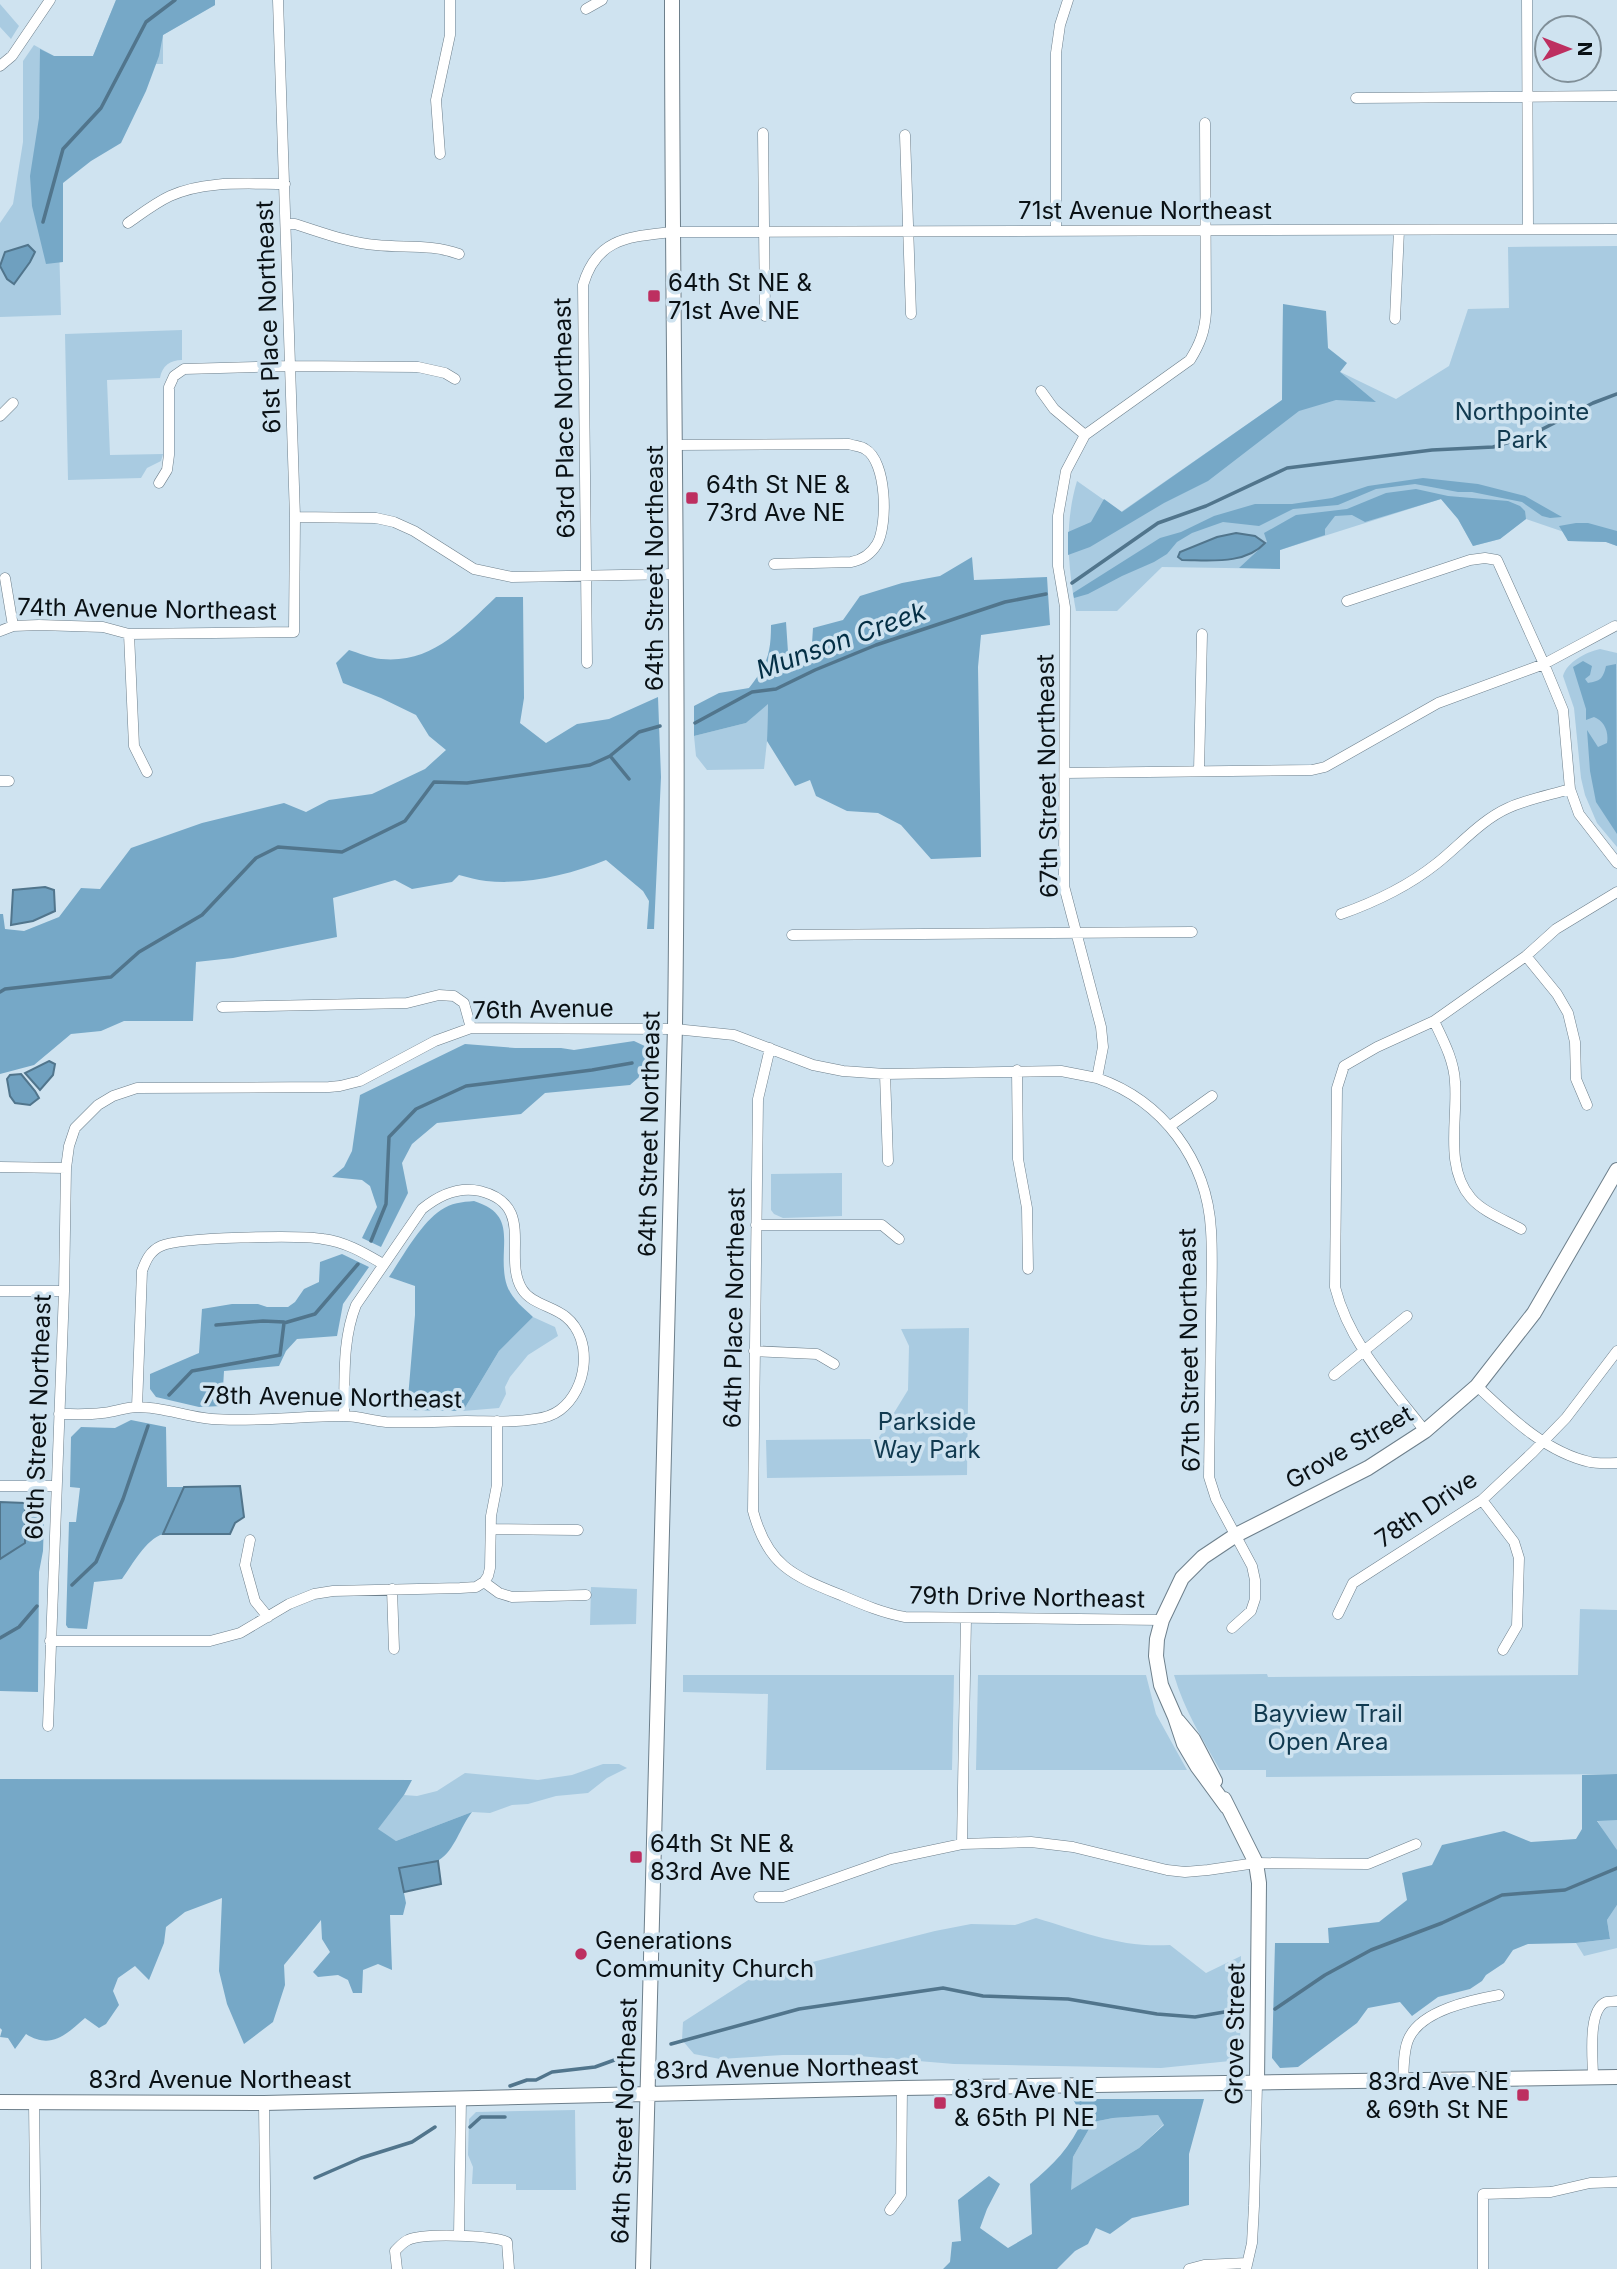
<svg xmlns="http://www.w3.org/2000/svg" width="1617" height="2269" viewBox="0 0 1617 2269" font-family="Inter,sans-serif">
<rect width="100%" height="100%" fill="#cfe3f0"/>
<path fill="#a9cbe1" d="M 116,0 L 215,0 L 215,5 L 163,35 L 163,64 L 54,64 L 61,315 L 0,317 L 0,223 L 13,204 L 23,142 L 23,61 L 34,45 L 54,56 L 93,56 Z
M 0,4 L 19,26 L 11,39 L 0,27 Z
M 1617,246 L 1617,546 L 1606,542 L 1568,541 L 1564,532 L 1526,519 L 1500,539 L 1473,546 L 1458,519 L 1441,499 L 1280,550 L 1280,569 L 1162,567 L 1117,611 L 1076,611 C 1068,566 1064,525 1077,481 L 1121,512 L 1282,400 L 1283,304 L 1326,365 L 1396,399 L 1449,366 L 1468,309 L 1509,308 L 1508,247 Z
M 182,330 L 182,360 C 170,360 162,366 160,378 L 107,380 L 110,455 L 163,454 L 161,461 L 147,468 L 141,478 L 68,480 L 65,334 Z
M 1600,649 L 1617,653 L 1617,847 L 1597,823 L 1585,795 L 1581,778 L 1574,708 L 1563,676 C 1567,662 1586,652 1600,649 Z
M 768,703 L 767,741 L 764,769 L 707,770 L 696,756 L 694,736 L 746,723 Z
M 842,1173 L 842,1216 L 783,1218 L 774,1214 L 771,1210 L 771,1174 Z
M 533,1317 L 555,1327 L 558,1336 L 528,1355 L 510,1377 L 505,1387 L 506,1394 L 499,1408 L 463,1411 L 499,1351 Z
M 969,1328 L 967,1475 L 767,1478 L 766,1440 L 878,1439 L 908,1390 L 909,1346 L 901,1329 Z
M 591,1587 L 637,1589 L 636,1624 L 590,1625 Z
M 1580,1609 L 1617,1610 L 1617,1774 L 1266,1777 L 1266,1770 L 1220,1770 C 1202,1738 1184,1710 1174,1675 L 1267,1674 L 1268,1677 L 1578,1675 Z
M 683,1675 L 954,1675 L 952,1770 L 766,1770 L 768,1694 L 683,1692 Z
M 978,1675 L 1146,1675 L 1156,1714 L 1187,1770 L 976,1770 Z
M 603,1764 L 619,1764 L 627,1768 L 607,1778 L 588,1793 L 556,1796 L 528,1804 L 512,1805 L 490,1813 L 472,1812 L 396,1841 L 377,1830 L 404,1795 L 417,1796 L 437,1791 L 465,1773 L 538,1780 L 572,1775 Z
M 1597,1820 L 1617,1820 L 1617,1850 L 1615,1850 Z
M 1617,1905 L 1617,1948 L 1584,1956 L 1576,1943 L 1610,1939 L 1607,1920 Z
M 1036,1918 C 1083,1932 1121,1948 1170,1945 L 1206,1973 L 1241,1956 L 1240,2060 L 1161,2068 L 954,2064 L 847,2055 L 783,2055 L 720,2059 L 694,2054 L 682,2040 L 683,2022 L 753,1977 L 935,1931 L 971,1924 L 1015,1925 Z
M 575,2110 L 576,2190 L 516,2190 L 516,2184 L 472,2184 L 473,2167 L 468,2155 L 469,2119 L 476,2112 Z
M 1158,2115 L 1164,2124 L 1139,2148 L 1070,2191 L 1073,2157 L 1093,2122 L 1113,2118 Z"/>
<path fill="#76a8c7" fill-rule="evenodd" d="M 116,0 L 215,0 L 215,5 L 163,35 L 159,56 L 146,91 L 121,143 L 91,161 L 63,183 L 63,262 L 46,264 L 32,206 L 30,176 L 39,118 L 40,49 L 54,56 L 93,56 Z
M 1283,304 L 1326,311 L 1328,348 L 1347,363 L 1340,372 L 1376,402 L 1336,400 L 1299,411 L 1208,481 L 1164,503 L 1090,547 L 1068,555 L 1068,532 L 1091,522 L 1104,499 L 1122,512 L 1282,400 Z
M 1423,478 L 1478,484 L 1525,496 L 1562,517 L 1550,518 L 1542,516 L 1522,502 L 1472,492 L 1458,492 L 1415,484 L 1376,489 L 1338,505 L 1293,509 L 1259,526 L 1223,522 L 1192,533 L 1177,542 L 1167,554 L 1154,562 L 1122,576 L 1088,594 L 1074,598 L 1073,593 L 1160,538 L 1181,532 L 1214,516 L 1255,504 L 1292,504 L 1332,498 L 1368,486 Z
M 1416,489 L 1448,496 L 1508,501 L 1520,506 L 1525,511 L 1526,519 L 1500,539 L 1473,546 L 1458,519 L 1441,499 L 1365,522 L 1352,515 L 1335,516 L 1325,529 L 1325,535 L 1280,550 L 1280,569 L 1239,568 L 1267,542 L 1264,533 L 1296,515 L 1347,509 L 1386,493 Z
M 1576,523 L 1588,523 L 1617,531 L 1617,546 L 1606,542 L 1568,541 L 1559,526 Z
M 972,557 L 974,580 L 1047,577 L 1050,625 L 981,635 L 978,667 L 981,857 L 931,859 L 901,825 L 878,813 L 847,811 L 816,796 L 810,780 L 795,786 L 767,741 L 768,704 L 746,723 L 694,736 L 694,706 L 719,693 L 749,688 C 767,665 771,654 771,625 L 786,622 L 789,667 L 811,659 L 813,628 L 843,620 L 860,596 L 902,583 L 940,576 Z
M 496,597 L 523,597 L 524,698 L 520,723 L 546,743 L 577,724 L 609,719 L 658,697 L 661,777 L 654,929 L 647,929 L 649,901 L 643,891 L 606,860 C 569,875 526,885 486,881 C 477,880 468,877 459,875 L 452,882 L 412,889 L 395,880 L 333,898 L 337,937 L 233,958 L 196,962 L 193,1021 L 124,1021 L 101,1031 L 71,1034 L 34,1065 L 0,1074 L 0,914 L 3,914 L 5,929 L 24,931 L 59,917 L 81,888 L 100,889 L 131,848 L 202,823 L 284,803 L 306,812 L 329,800 L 372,794 L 425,769 L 446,750 L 429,736 L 416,715 L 381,698 L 343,683 L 336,663 L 349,650 C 359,653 370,658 381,659 C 432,664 462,629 496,597 Z
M 1583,661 L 1592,666 L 1590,675 L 1585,679 L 1588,683 C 1600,681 1603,679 1606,666 L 1616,664 L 1617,834 L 1596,802 L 1590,771 L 1587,730 L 1598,747 L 1607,743 C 1609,731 1604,721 1594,717 L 1586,720 L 1586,709 L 1573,667 Z
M 634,1041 L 649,1048 L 646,1071 L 630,1085 L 545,1093 L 521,1114 L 437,1123 L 412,1144 L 402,1163 L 408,1193 L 381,1247 L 362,1238 L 377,1207 L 370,1186 L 362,1180 L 332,1177 L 344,1167 L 352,1151 L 360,1095 L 465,1044 L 515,1048 L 561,1048 L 574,1050 Z
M 474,1201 C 518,1215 499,1243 505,1278 C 508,1296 521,1306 533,1317 L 499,1351 L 463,1411 L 407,1410 L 415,1315 L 415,1286 L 389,1277 C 403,1256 421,1223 441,1210 C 451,1203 462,1202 474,1201 Z
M 342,1254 L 369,1267 L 343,1304 L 337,1336 L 297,1339 L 286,1351 L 279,1366 L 224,1371 L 222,1406 L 199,1407 L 156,1397 L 150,1389 L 150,1374 L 199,1353 L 202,1309 L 232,1304 L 258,1304 L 267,1307 L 288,1307 L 295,1302 L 304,1289 L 319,1282 L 320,1262 Z
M 131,1420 L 166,1427 L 167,1487 L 184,1487 L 163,1534 C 145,1540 133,1564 122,1579 L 94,1582 L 87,1629 L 68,1628 L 66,1625 L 69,1522 L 76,1522 L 80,1488 L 70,1487 L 71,1437 L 81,1427 L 115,1428 Z
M 25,1503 L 32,1503 L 44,1521 L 43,1551 L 39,1572 L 38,1692 L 0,1691 L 0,1559 L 25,1543 Z
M 1617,1774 L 1617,1820 L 1597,1821 L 1617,1850 L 1617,1905 L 1607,1920 L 1610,1939 L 1576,1943 L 1528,1944 L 1513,1950 L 1504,1963 L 1486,1975 L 1482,1981 L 1470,1989 L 1438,1997 L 1412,2016 L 1400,2002 L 1368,2008 L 1357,2023 L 1298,2067 L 1280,2068 L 1272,2058 L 1275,1943 L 1329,1943 L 1328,1928 L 1379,1922 L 1407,1900 L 1402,1873 L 1432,1865 L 1442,1845 L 1504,1831 L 1531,1842 L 1576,1839 L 1582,1829 L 1582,1775 Z
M 0,1779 L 412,1780 L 404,1795 L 378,1829 L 396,1841 L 472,1812 C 460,1827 455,1850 439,1860 C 430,1866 411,1866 399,1868 L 406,1903 L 403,1915 L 390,1915 L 392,1970 L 378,1964 L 363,1970 L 362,1993 L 353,1993 L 348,1980 L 338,1975 L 318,1977 L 313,1972 L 330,1952 L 322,1939 L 321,1920 L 284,1965 L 285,1985 L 273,2022 L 244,2044 L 227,2004 L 219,1971 L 222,1898 L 185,1912 L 166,1927 L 164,1943 L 149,1980 L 135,1966 L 118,1978 L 113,1991 L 119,2005 L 106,2024 L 99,2028 L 85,2018 C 67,2034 51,2050 26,2034 L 15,2049 L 8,2038 L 0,2037 L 2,2030 L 0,2028 Z
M 1073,2099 L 1204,2099 L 1189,2154 L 1189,2205 L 1132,2218 L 1110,2234 L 1096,2228 L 1088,2244 L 1075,2251 L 1057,2269 L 943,2269 L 950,2262 L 952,2242 L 961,2241 L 958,2200 L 989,2176 L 1000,2184 L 987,2209 L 980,2228 L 1008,2248 L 1032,2234 L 1030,2184 C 1053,2165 1071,2147 1083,2119 ZM 1158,2115 L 1164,2125 L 1139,2148 L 1071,2190 L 1073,2157 L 1093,2122 L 1113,2118 Z"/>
<path fill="#6fa0bf" stroke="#51758c" stroke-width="2" d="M 28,245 L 35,252 L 30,262 L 14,284 L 7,279 L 0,266 L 5,252 Z
M 1236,533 L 1255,536 L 1265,543 C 1245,565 1209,560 1182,560 L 1178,557 L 1180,552 L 1217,537 Z
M 45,887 L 54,890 L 55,911 L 33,921 L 11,925 L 13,890 Z
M 49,1061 L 55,1064 L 53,1075 L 40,1090 L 25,1073 Z
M 21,1074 L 35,1091 L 39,1098 L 30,1105 L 15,1103 L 10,1096 L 7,1079 L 10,1075 Z
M 240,1486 L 244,1517 L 235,1523 L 230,1534 L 163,1534 L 184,1487 Z
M 0,1502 L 25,1503 L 25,1543 L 0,1559 Z
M 438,1861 L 441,1884 L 404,1892 L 399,1868 Z"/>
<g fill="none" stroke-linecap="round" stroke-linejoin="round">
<path stroke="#51758c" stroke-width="3.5" d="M 43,222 L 63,149 L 101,108 L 146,22 L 175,0
M 1072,583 L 1158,523 L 1206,506 L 1287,468 L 1432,450 L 1493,447 L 1527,437 L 1593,403 L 1617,394
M 695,723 L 752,692 L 776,689 L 815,670 L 876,645 L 1005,602 L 1046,594
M 611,757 L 629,779
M 0,992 L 5,989 L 111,977 L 139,952 L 202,915 L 256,858 L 278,847 L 342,852 L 405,821 L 434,782 L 467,783 L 590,765 L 610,756 L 639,732 L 660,726
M 371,1241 L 386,1204 L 389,1137 L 416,1109 L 466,1086 L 592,1070 L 632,1063
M 216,1325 L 263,1321 L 284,1322
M 169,1395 L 192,1371 L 280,1355 L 284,1323 L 315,1314 L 358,1264
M 72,1585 L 96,1562 L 123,1499 L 148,1426
M 0,1638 L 19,1627 L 37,1606
M 1275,2009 L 1325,1975 L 1371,1950 L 1442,1923 L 1502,1895 L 1565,1890 L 1617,1868
M 671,2044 L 799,2009 L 943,1988 L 983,1996 L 1068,1999 L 1157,2014 L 1195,2017 L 1242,2009
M 510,2086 L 527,2080 L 536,2080 L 552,2072 L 595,2067 L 620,2058
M 470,2127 L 481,2117 L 505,2117
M 315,2178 L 361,2158 L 412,2142 L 435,2127"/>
<defs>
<path id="street" d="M 1527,0 L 1528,229
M 586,9 L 602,0
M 0,66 L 12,56 L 50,0
M 1356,98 L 1617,96
M 1205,123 L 1206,312 C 1205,331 1200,344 1190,360 L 1085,435 L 1066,471 L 1058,516 L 1058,566 L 1065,607 L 1064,886 L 1101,1027 L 1103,1047 L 1097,1078 C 1163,1101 1207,1160 1211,1230 C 1213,1260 1211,1291 1211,1321 C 1210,1373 1210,1425 1209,1477 L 1216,1499 L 1252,1566 L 1255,1580 L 1255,1599 L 1251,1611 L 1232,1628
M 763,133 L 765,316
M 905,135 L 911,314
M 440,154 L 436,100 L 450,35 L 450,0
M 128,223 C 141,214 155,203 170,196 C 205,180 247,184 285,184
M 286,224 L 295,224 C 321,232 349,243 376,245 C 405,248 432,244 459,254
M 1056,231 L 1056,53 L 1060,25 L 1068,0
M 1395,319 L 1399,230
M 1041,391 L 1054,409 L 1085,435
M 0,416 L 13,403
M 676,445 L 849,444 C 854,446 861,446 865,449 C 887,461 888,525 877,544 C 871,554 862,560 851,562 L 774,564
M 159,483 L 167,470 L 169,455 L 169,387 L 174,376 L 184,369 L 290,366 L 418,367 L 445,373 L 455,379
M 295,517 L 376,518 L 394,522 L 414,531 L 474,569 L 512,577 L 677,574
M 5,578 L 13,626
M 1347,601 L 1470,560 L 1485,558 L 1497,560 L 1544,664 L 1563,710 L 1570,789 L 1579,814 L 1617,863
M 0,631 L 13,626 L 39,625 L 103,627 L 129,634 L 294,632 L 295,517 L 278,0
M 129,634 L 134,746 L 147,772
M 587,663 L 583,285 C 597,237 630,237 672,232 L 1617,229
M 1199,771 L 1202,634
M 1065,773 L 1312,770 L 1325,767 L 1438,703 L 1544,664 L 1615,626
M 0,781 L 9,781
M 1341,914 C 1375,902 1407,887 1436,864 C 1459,846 1481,820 1508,808 C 1528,799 1550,795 1570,789
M 792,935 L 1192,932
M 1526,956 L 1557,994 L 1568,1013 L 1575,1042 L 1576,1079 L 1587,1105
M 222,1007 L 407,1003 L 439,995 L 454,996 L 464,1003 L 471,1028
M 1434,1021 C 1443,1040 1454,1060 1455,1082 C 1458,1119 1444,1167 1471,1198 C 1483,1212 1505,1220 1521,1229
M 770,1048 L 758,1099 L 753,1511 C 768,1567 794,1576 843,1596 C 864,1605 883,1613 905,1617 L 1162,1620
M 1017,1070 L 1018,1159 L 1027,1208 L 1028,1269
M 885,1074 L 888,1161
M 1170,1126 L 1212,1096
M 0,1167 L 66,1168
M 756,1225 L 882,1225 L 899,1239
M 0,1291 L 64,1291
M 754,1351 L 817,1354 L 834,1364
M 1334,1375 L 1407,1316
M 1477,1386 C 1509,1416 1545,1452 1590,1462 C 1598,1464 1608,1463 1617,1463
M 137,1407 L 142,1271 C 146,1260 150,1251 161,1246 C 180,1237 300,1235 323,1239 C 346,1242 364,1253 383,1264
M 59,1414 C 73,1414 88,1415 102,1413 C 114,1412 126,1407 138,1407 C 163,1407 187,1417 212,1419 C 255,1422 301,1416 344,1416 C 359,1416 372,1421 386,1422 C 413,1423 440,1422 466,1421 C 489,1421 513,1423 535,1419 C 544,1418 552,1416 560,1410 C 587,1390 594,1340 566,1317 C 553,1306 531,1304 522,1289 C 502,1257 537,1205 480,1191 C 458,1186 439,1195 422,1209 L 356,1305 C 342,1340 345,1378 344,1416
M 1425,1431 C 1390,1386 1349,1343 1335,1287 L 1337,1088 L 1344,1066 L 1377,1047 L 1434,1021 L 1526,956 L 1556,929 L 1617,892
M 0,1486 L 56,1486
M 1482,1500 L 1514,1542 L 1519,1558 L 1517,1626 L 1503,1650
M 491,1529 L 578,1530
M 250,1540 L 245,1565 L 255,1601 L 268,1617
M 484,1582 L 488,1576 L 490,1568 L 491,1516 L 497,1485 L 497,1421
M 392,1589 L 394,1649
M 1338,1614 L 1353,1583 L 1482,1500 L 1533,1452 L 1566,1418 L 1617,1351
M 50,1641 L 210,1641 L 240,1633 L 289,1604 L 314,1594 L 333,1591 L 460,1588 L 476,1587 L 484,1582 L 499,1593 L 512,1597 L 586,1595
M 48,1726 L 64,1291 L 66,1168 L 69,1146 L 75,1128 L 98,1105 L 113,1096 L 137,1088 L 329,1087 L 340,1086 L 360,1081 L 435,1041 L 471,1028 L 675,1029 L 734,1035 L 813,1065 L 843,1071 L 885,1074 L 1061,1071 L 1097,1078
M 962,1844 L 966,1618
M 759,1897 L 783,1897 L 891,1859 L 962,1844 L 1031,1842 L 1073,1847 L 1167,1870 L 1185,1872 L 1208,1870 L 1256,1863 L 1368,1864 L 1416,1844
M 1593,2077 C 1593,2060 1587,2010 1606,2002 C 1607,2002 1615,2001 1617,2001
M 1403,2081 C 1404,2068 1403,2050 1409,2038 C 1422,2010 1472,2000 1499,1995
M 34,2102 L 36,2269
M 264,2103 L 266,2269
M 890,2210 L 901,2195 L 902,2088
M 459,2236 L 461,2098
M 397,2269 L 395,2251 C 399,2247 403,2242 408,2240 C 423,2233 491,2235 507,2242 L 509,2269
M 1189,2269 L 1204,2265 L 1247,2263
M 1246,2269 L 1252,2243 L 1254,2206 L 1257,2084
M 1483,2269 L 1483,2194 L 1551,2192 L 1590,2183 L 1617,2182"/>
<path id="secondary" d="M 1178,1721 L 1193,1739 L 1215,1781
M 1224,1799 L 1256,1863 L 1259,1883 L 1257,2084
M 1227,1807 L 1197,1766 L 1184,1744 L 1175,1717 L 1161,1685 L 1156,1656 L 1157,1639 L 1162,1620 L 1182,1578 L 1203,1557 L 1236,1535 L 1368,1468 L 1425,1431 L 1477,1386 L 1534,1313 L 1617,1170
M 0,2102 L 264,2103 L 902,2088 L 1617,2077
M 643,2269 C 653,1855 668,1441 675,1026 C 680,684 672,342 672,0"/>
</defs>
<use href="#street" stroke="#6d7f8b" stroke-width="11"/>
<use href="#secondary" stroke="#6d7f8b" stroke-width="16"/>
<use href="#street" stroke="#fff" stroke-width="10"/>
<use href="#secondary" stroke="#fff" stroke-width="14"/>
</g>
<g fill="#bd2f60" stroke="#cfe3f0" stroke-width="2.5">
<rect x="647" y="289" width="14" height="14" rx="3.5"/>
<rect x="685" y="491" width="14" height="14" rx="3.5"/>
<rect x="629" y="1850" width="14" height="14" rx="3.5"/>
<circle cx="581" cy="1954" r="7"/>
<rect x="1516" y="2088" width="14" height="14" rx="3.5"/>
<rect x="933" y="2096" width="14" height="14" rx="3.5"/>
</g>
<g text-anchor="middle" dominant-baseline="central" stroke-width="7" stroke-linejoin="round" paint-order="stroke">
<g font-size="24" fill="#0a1115" stroke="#cfe3f0">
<text x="1145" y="210">71st Avenue Northeast</text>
<text transform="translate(268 317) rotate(-92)">61st Place Northeast</text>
<text transform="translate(564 418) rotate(-91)">63rd Place Northeast</text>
<text transform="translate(654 568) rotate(-90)">64th Street Northeast</text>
<text transform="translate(147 609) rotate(1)">74th Avenue Northeast</text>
<text transform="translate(1047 776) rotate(-91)">67th Street Northeast</text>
<text transform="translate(543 1009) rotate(-1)">76th Avenue</text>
<text transform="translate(649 1134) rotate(-89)">64th Street Northeast</text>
<text transform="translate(734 1308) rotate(-89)">64th Place Northeast</text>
<text transform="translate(1189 1350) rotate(-91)">67th Street Northeast</text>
<text transform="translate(332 1397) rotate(1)">78th Avenue Northeast</text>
<text transform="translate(38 1417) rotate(-88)">60th Street Northeast</text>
<text transform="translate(1349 1447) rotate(-30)">Grove Street</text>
<text transform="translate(1426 1509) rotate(-34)">78th Drive</text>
<text transform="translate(1027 1597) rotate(1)">79th Drive Northeast</text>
<text transform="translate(1235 2034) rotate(-89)">Grove Street</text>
<text transform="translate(787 2068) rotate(-1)">83rd Avenue Northeast</text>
<text x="220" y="2079">83rd Avenue Northeast</text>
<text transform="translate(624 2121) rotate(-88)">64th Street Northeast</text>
</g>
<g font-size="24" fill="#0a1115" stroke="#cfe3f0" text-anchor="start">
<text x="668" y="282">64th St NE &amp;<tspan x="668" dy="28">71st Ave NE</tspan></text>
<text x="706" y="484">64th St NE &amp;<tspan x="706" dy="28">73rd Ave NE</tspan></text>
<text x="650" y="1843">64th St NE &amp;<tspan x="650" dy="28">83rd Ave NE</tspan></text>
<text x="595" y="1940">Generations<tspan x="595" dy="28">Community Church</tspan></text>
<text x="1509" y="2081" text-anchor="end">83rd Ave NE<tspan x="1509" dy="28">&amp; 69th St NE</tspan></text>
<text x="954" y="2089">83rd Ave NE<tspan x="954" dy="28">&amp; 65th Pl NE</tspan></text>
</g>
<g font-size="24" fill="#113a50" stroke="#cfe3f0">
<text x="1522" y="411">Northpointe<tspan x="1522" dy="28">Park</tspan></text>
<text x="927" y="1421">Parkside<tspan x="927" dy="28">Way Park</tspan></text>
<text x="1328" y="1713">Bayview Trail<tspan x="1328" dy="28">Open Area</tspan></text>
</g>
<g font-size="26" font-style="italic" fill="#042f45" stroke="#cfe3f0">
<text transform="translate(841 640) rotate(-20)">Munson Creek</text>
</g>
</g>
<g transform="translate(1568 49) rotate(90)"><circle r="33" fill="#cfe3f0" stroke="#808f98" stroke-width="2"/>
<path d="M0-5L12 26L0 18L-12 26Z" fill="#bd2f60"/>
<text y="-10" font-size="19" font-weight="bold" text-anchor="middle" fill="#0a1115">N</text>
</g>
</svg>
